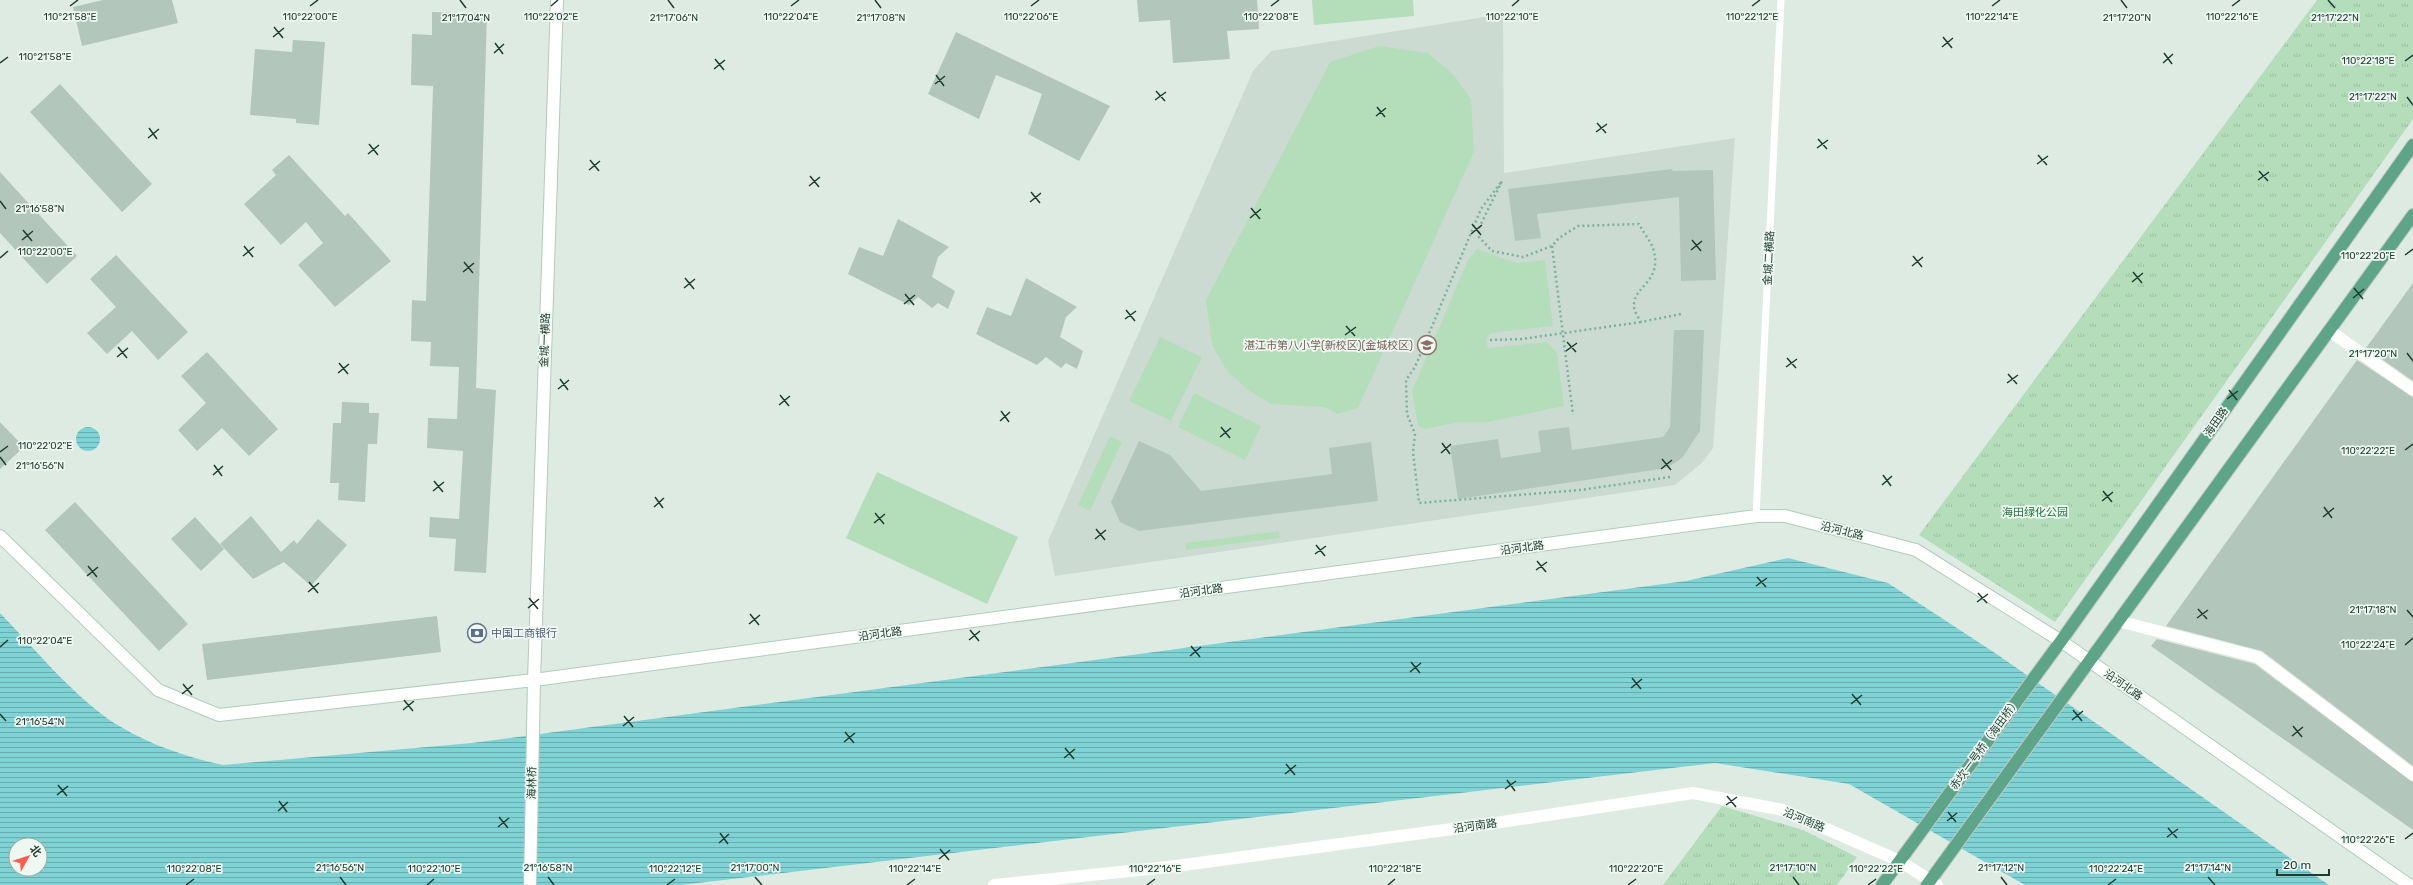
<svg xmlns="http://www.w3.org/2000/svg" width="2413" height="885" viewBox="0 0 2413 885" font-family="Rubik,'Noto Sans SC',sans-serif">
<defs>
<pattern id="park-tufts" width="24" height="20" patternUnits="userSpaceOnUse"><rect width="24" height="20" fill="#b4deba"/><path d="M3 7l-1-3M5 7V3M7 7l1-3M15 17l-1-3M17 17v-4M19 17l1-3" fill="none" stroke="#9abfa0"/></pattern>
<pattern id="water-rules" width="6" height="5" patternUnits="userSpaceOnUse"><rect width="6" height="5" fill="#80d3d5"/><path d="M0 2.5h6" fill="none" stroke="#68acad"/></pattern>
</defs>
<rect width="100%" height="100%" fill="#deebe3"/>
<path fill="#ccdbd2" d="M 1503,14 L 1504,173 L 1735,138 L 1713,448 L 1703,462 L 1675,485 L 1055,576 L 1048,541 L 1253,71 L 1271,51 Z"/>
<path fill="#b4deba" d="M 1312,0 L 1413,0 L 1414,16 L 1314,25 Z
M 1379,46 L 1428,53 L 1454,75 L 1471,99 L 1474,152 L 1358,408 L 1338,414 L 1324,407 L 1271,404 L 1248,390 L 1227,371 L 1212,345 L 1206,300 L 1330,62 Z
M 1477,249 L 1516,263 L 1545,260 L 1553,326 L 1491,333 C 1485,337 1486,342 1488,348 L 1547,342 L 1557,353 L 1564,406 L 1488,422 L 1459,422 L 1425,429 L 1418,426 L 1412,391 L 1468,260 Z
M 1160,337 L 1202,357 L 1171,421 L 1129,401 Z
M 1194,393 L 1261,426 L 1245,460 L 1178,427 Z
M 1110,436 L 1122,442 L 1090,511 L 1078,505 Z
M 877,472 L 1018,537 L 987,604 L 846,538 Z
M 1279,531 L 1280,538 L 1186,550 L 1185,543 Z"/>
<path fill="url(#park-tufts)" d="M 2317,0 L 2413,0 L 2413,119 L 2055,622 L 1919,535 Z
M 1722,806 L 1803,830 L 1857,857 L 1837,885 L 1663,885 Z"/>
<path fill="url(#water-rules)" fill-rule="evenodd" d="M76 439a12 12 0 1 1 24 0a12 12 0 1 1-24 0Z
M 1788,558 L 1888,583 L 1995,653 L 2329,885 L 2025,885 L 1849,784 L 1715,763 L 681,885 L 0,885 L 0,613 C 34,648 79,703 121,727 C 153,746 187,757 223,765 L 472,743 L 1686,581 ZM 16,845 L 40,845 L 40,869 L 16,869 Z"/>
<path fill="#b3c6bc" d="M 103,0 L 172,0 L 178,23 L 82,46 L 73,7 Z
M 1137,0 L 1257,0 L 1259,29 L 1227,31 L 1230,59 L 1173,63 L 1170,20 L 1139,22 Z
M 432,12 L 487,14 L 476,388 L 496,390 L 486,573 L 454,571 L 456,539 L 429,537 L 430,517 L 459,519 L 463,451 L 427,448 L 428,418 L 457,419 L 459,367 L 430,366 L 431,342 L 411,341 L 412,300 L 426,301 L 433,86 L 411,85 L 412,34 L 432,35 Z
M 956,32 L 1110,106 L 1079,161 L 1028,134 L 1042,94 L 996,75 L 979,119 L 928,94 Z
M 293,40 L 325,42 L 319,125 L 296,123 L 296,119 L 250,115 L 255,49 L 292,52 Z
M 60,84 L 152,184 L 122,212 L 30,112 Z
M 289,155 L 345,216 L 348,213 L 391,261 L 335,307 L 298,265 L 323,243 L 306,222 L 281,245 L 244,204 L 276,175 L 272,170 Z
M 1672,169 L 1673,171 L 1713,170 L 1716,280 L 1681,281 L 1679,197 L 1537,214 L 1541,238 L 1515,241 L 1508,189 Z
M 0,172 L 77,256 L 47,284 L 0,233 Z
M 898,219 L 949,247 L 938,257 L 932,277 L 955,291 L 948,309 L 938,303 L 932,308 L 918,297 L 909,305 L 848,274 L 859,247 L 883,256 Z
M 116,255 L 188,332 L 158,360 L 132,331 L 107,354 L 87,333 L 116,307 L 90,279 Z
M 1026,278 L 1077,307 L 1066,317 L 1060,337 L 1083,351 L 1077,369 L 1066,363 L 1061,368 L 1046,357 L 1037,365 L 976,334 L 987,307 L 1011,316 Z
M 2413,283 L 2413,381 L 2366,348 Z
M 1674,330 L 1704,330 L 1700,431 L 1682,458 L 1667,468 L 1458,499 L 1450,446 L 1498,439 L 1501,458 L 1541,452 L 1538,431 L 1569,427 L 1572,450 L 1663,437 L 1670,427 Z
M 207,352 L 278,429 L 249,456 L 222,428 L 197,451 L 178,430 L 206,403 L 181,376 Z
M 2357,360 L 2413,397 L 2413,766 L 2262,651 L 2166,626 Z
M 342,402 L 369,403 L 369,413 L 379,413 L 377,444 L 368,444 L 365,502 L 338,500 L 339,483 L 330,483 L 333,423 L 341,423 Z
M 0,422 L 24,447 L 0,469 Z
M 1139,441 L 1170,455 L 1201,491 L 1332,474 L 1329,448 L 1371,442 L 1378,501 L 1139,531 L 1120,522 L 1111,502 Z
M 75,502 L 188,624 L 159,651 L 45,530 Z
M 251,516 L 281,552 L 294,540 L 297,544 L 318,519 L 347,545 L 311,586 L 284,562 L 253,579 L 220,544 Z
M 195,517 L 224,549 L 201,571 L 171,539 Z
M 437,616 L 441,652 L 207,680 L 202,644 Z
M 2157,639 L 2255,664 L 2413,782 L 2413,830 L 2151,646 Z"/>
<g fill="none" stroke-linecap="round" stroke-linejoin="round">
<defs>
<path id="secondary" d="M 0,536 L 158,690 L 219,715 L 534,680 L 1756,516 L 1785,516 L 1916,550 L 2061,641 L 2409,885
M 530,885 L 534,680 L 557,0"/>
<path id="primary" d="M 1882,885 L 2061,641 L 2413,145
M 1927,885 L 2413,215"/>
</defs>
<use href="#secondary" stroke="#b0ccbe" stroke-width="14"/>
<use href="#primary" stroke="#c0c8c5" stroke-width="14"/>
<path stroke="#7bb199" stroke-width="2.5" stroke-dasharray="2 3" stroke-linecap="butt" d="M 1552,246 L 1573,415
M 1490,340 L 1522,339 L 1641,322
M 1670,477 L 1580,490 L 1419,503 L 1413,452 L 1415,434 L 1407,414 L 1406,380 L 1415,367 L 1481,209 L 1502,181 L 1479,228 L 1479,237 L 1492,251 L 1523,257 L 1552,246 L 1559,238 L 1578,226 L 1639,224 C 1643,232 1650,240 1653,248 C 1663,282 1635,285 1634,304 C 1633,310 1638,317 1641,322 L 1681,314"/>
<path stroke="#fff" stroke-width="7" d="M 1756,516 L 1781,0"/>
<path stroke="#fff" stroke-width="12" d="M 2330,331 L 2413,390
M 2118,621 L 2258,657 L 2413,775
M 994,885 L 1168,867 L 1475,826 L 1693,793 L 1783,810 L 1900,861 L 1937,885"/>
<use href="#secondary" stroke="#fff" stroke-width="12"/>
<use href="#primary" stroke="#5ea489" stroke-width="12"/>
</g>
<path fill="none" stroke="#1e3c30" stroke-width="1.5" d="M 460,0 L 466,8M 668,0 L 674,8M 875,0 L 881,8M 2121,0 L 2127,8M 2328,0 L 2335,8M 70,6 L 78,0M 310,6 L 318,0M 551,6 L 558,0M 791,6 L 799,0M 1031,6 L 1039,0M 1271,6 L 1279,0M 1512,6 L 1519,0M 1752,6 L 1760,0M 1992,6 L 2000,0M 2232,6 L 2240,0M 274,27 L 283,38M 273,37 L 284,28M 1943,37 L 1952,48M 495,43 L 503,54M 1942,47 L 1953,38M 494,53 L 504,44M 2164,53 L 2172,64M 715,59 L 724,70M 2405,61 L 2413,55M 0,63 L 8,57M 2163,63 L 2173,54M 714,69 L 725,60M 936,75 L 944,86M 935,84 L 945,76M 1156,91 L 1165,101M 2407,97 L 2413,105M 1155,100 L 1166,92M 1377,107 L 1385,117M 1376,116 L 1386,108M 1597,123 L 1606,133M 149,128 L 157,139M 1596,132 L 1607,124M 148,138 L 159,129M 1818,139 L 1827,149M 369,144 L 378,155M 1817,148 L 1828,140M 368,154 L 379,145M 2038,155 L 2047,165M 590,160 L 599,171M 2037,164 L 2048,156M 589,170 L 600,161M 2259,171 L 2268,181M 810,176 L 819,187M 2258,180 L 2269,172M 809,186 L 820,177M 1031,192 L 1040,203M 0,201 L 6,209M 1030,202 L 1041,193M 1251,208 L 1260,219M 1250,218 L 1261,209M 1472,224 L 1481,235M 23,230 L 32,241M 1471,234 L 1482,225M 22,240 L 33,231M 1692,240 L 1701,251M 244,246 L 253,257M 1691,250 L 1702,241M 2405,255 L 2413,249M 243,256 L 254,247M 1913,256 L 1922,267M 0,258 L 8,251M 464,262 L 473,273M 1912,266 L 1923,257M 463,272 L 474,263M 2133,272 L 2142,283M 685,278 L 694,289M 2132,282 L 2143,273M 684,288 L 695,279M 2354,288 L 2363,299M 905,294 L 914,305M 2353,298 L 2364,289M 904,304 L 915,295M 1126,310 L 1135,321M 1125,319 L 1136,311M 1346,326 L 1355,336M 1345,335 L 1356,327M 1567,342 L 1576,352M 118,347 L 127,358M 1566,351 L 1577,343M 2407,353 L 2413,361M 117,357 L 128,348M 1787,358 L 1796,368M 339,363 L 348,374M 1786,367 L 1797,359M 338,373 L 349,364M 2008,374 L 2017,384M 560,379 L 568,390M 2007,383 L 2018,375M 558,389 L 569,380M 2229,390 L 2237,400M 780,395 L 789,406M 2227,399 L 2238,391M 779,405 L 790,396M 1001,411 L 1009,422M 1000,421 L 1010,412M 1221,427 L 1230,438M 1220,437 L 1231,428M 1442,443 L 1450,454M 2405,450 L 2413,444M 0,452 L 8,446M 1441,453 L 1451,444M 0,457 L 6,465M 1662,459 L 1671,470M 214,465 L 222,476M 1661,469 L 1672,460M 213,475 L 223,466M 1883,475 L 1891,486M 434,481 L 443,492M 1882,485 L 1892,476M 433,491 L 444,482M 2103,491 L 2112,502M 655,497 L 663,508M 2102,501 L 2113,492M 654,507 L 664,498M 2324,507 L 2332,518M 875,513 L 884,524M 2323,517 L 2334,508M 874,523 L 885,514M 1096,529 L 1105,540M 1095,539 L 1106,530M 1316,545 L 1325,556M 1315,554 L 1326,546M 1537,561 L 1546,572M 88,566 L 97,577M 1536,570 L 1547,562M 87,576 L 98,567M 1757,577 L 1766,587M 309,582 L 318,593M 1756,586 L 1767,578M 308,592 L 319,583M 1978,593 L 1987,603M 529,598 L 538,609M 1977,602 L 1988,594M 528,608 L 539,599M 2198,609 L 2207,619M 2407,610 L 2413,617M 750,614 L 759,625M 2197,618 L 2208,610M 749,624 L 760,615M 970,630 L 979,641M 969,640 L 980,631M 2405,645 L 2413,638M 1191,646 L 1200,657M 0,647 L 8,640M 1190,656 L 1201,647M 1411,662 L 1420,673M 1410,672 L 1421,663M 1632,678 L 1641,689M 183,684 L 192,695M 1631,688 L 1642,679M 182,694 L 193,685M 1852,694 L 1861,705M 404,700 L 413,711M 1851,704 L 1862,695M 403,710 L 414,701M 2073,710 L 2082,721M 0,714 L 6,721M 624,716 L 633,727M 2072,720 L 2083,711M 623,726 L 634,717M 2293,726 L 2302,737M 845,732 L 854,743M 2292,736 L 2303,727M 844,742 L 855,733M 1065,748 L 1074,759M 1064,758 L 1075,749M 1286,764 L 1295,775M 1285,774 L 1296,765M 1507,780 L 1515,791M 58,785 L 67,796M 1505,789 L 1516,781M 57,795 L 68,786M 1727,796 L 1736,807M 279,801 L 287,812M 1726,805 L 1737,797M 278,811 L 288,802M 1948,812 L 1956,822M 499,817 L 508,828M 1947,821 L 1957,813M 498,827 L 509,818M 2168,828 L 2177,838M 720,833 L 728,844M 2167,837 L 2178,829M 2405,839 L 2413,833M 719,843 L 729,834M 940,849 L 949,860M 939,859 L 950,850M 340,877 L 346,885M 548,877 L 554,885M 755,877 L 762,885M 1793,877 L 1799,885M 2001,877 L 2007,885M 2208,877 L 2215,885M 186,885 L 194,879M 427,885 L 434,879M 667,885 L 675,879M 907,885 L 915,879M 1147,885 L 1155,879M 1388,885 L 1395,879M 1628,885 L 1636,879M 1868,885 L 1876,879M 2108,885 L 2116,879"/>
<defs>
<symbol id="school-ring" viewBox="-11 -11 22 22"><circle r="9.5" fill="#eef7f2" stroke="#8d6e63" stroke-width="1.5"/><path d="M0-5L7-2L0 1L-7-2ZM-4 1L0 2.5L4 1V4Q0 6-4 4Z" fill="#8d6e63"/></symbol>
<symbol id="bank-ring" viewBox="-11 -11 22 22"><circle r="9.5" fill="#eef7f2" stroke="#5c6f8a" stroke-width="1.5"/><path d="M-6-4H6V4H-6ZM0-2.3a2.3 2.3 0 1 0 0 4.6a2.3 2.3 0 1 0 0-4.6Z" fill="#5c6f8a"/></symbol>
</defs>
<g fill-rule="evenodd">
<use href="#school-ring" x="1416" y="334" width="22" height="22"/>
<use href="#bank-ring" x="466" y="622" width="22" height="22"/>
</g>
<g text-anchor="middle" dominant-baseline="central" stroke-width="3.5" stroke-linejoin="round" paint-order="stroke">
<g font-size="11" fill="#1e3c30" stroke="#eef7f2">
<text transform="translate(1769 258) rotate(-87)">金城二横路</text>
<text transform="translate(545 340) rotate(-88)">金城一横路</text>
<text transform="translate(2216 422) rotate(-55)">海田路</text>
<text transform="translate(1842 531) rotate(14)">沿河北路</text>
<text transform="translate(1522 548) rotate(-8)">沿河北路</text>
<text transform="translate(1201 591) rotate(-8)">沿河北路</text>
<text transform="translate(880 634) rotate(-8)">沿河北路</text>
<text transform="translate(2123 685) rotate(35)">沿河北路</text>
<text transform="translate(1985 744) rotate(-54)">赤坎一号桥（海田桥）</text>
<text transform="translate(532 783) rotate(-89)">海林桥</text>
<text transform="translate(1804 820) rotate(23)">沿河南路</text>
<text transform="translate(1475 826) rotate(-8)">沿河南路</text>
</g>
<g font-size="11" fill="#785e54" stroke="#eef7f2" text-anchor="end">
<text x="1413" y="345">湛江市第八小学(新校区)(金城校区)</text>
</g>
<g font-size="11" fill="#25763a" stroke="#eef7f2">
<text x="2035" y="512">海田绿化公园</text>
</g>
<g font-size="11" fill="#4e5e75" stroke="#eef7f2" text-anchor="start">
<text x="491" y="633">中国工商银行</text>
</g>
</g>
<g font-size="10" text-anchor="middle" fill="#1e3c30" stroke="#eef7f2" stroke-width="3.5" stroke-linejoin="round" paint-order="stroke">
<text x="70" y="20">110°21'58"E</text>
<text x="310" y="20">110°22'00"E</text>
<text x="791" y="20">110°22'04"E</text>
<text x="551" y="20">110°22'02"E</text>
<text x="1031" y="20">110°22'06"E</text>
<text x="1271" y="20">110°22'08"E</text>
<text x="1512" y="20">110°22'10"E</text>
<text x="1752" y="20">110°22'12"E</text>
<text x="1992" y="20">110°22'14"E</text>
<text x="2232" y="20">110°22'16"E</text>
<text x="466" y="21">21°17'04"N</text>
<text x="674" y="21">21°17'06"N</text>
<text x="881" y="21">21°17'08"N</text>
<text x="2127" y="21">21°17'20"N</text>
<text x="2335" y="21">21°17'22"N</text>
<text x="45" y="60">110°21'58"E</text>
<text x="2368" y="64">110°22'18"E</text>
<text x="2373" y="100">21°17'22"N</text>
<text x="40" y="212">21°16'58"N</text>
<text x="45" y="255">110°22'00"E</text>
<text x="2368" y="259">110°22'20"E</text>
<text x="2373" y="357">21°17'20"N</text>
<text x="45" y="449">110°22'02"E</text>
<text x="2368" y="454">110°22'22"E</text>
<text x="40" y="469">21°16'56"N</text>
<text x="2373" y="613">21°17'18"N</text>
<text x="45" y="644">110°22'04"E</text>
<text x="2368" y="648">110°22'24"E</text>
<text x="40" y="725">21°16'54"N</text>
<text x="2368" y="843">110°22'26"E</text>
<text x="340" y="871">21°16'56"N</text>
<text x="548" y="871">21°16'58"N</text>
<text x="755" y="871">21°17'00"N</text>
<text x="1793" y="871">21°17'10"N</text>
<text x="2001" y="871">21°17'12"N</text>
<text x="2208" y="871">21°17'14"N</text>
<text x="194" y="872">110°22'08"E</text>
<text x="434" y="872">110°22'10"E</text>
<text x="675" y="872">110°22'12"E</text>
<text x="915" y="872">110°22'14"E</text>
<text x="1155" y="872">110°22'16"E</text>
<text x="1395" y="872">110°22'18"E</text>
<text x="1636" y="872">110°22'20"E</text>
<text x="1876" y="872">110°22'22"E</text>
<text x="2116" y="872">110°22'24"E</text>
</g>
<g transform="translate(28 857) rotate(51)"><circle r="19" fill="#eef7f2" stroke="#9baca4"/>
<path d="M0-3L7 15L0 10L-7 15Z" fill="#fd5e4a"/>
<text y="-6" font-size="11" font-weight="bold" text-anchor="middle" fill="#1e3c30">北</text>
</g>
<path d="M2277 869v6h52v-6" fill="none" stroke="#1e3c30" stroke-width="2"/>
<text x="2283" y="869" font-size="12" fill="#1e3c30" stroke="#eef7f2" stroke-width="3" paint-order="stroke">20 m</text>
</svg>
